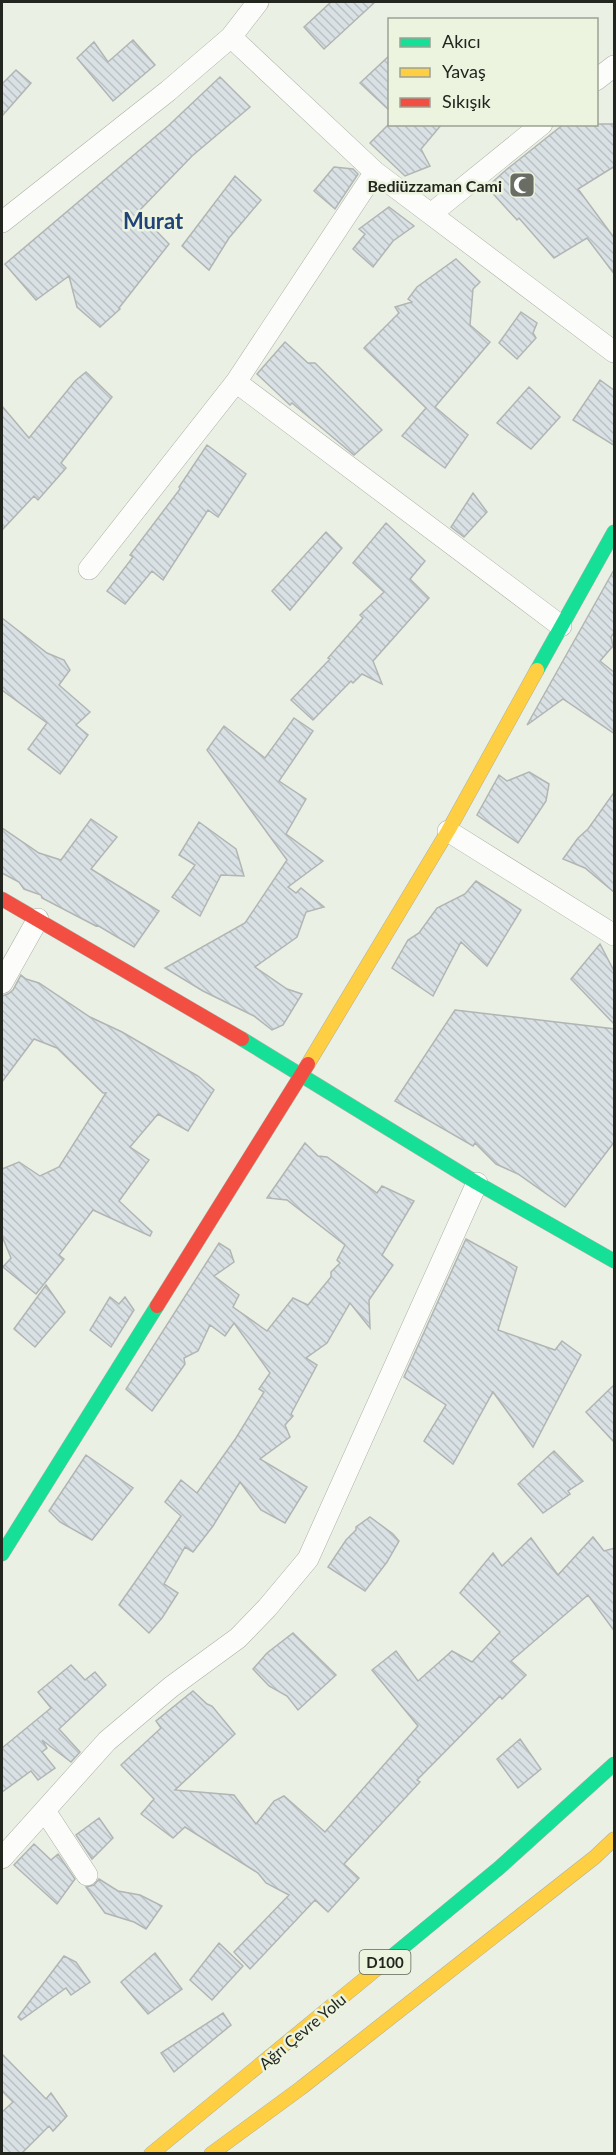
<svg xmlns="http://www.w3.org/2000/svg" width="616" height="2155" viewBox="0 0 616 2155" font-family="Lato,sans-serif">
<defs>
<pattern id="building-back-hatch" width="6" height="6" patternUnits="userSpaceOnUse" patternTransform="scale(1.5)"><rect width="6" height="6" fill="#d9e1e5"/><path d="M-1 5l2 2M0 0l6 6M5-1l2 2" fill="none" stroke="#bac1c4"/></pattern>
</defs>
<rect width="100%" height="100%" fill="#ebf0e4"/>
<path fill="url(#building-back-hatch)" stroke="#b1b5b3" stroke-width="1.5" d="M 331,2 L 375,2 L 324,49 L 304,27 Z
M 133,40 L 155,65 L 113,101 L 77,58 L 94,42 L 108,62 Z
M 390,55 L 390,111 L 360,83 Z
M 16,70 L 31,83 L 2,116 L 2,84 Z
M 220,77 L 250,107 L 192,156 L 138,212 L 169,244 L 119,308 L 120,309 L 100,327 L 77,307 L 69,276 L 36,300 L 5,264 L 168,126 Z
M 389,124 L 442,124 L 421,149 L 430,166 L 405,176 L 370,143 Z
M 564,124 L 615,124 L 615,166 L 578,189 L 615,239 L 615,275 L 587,238 L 554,258 L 519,218 L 517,220 L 487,187 L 506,170 Z
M 334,167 L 353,169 L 358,174 L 335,209 L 314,191 Z
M 235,176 L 261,200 L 229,238 L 209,270 L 182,246 Z
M 389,207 L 414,226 L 393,241 L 373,267 L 353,249 L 365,234 L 359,229 Z
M 456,259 L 480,282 L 473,289 L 470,325 L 490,342 L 435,407 L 468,435 L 445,468 L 402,436 L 426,408 L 364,348 L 399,313 L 395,307 L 412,302 L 408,299 L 417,287 Z
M 521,312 L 537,323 L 533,333 L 536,338 L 517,359 L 499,343 Z
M 285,342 L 308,363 L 315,363 L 382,430 L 354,455 L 292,403 L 290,405 L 257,374 Z
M 86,372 L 112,397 L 61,463 L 66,468 L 38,500 L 34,496 L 2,530 L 2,406 L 29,438 L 75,381 Z
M 600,380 L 615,391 L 615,446 L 573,420 Z
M 529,387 L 560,417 L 531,449 L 497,423 Z
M 207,445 L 246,474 L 218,517 L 208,510 L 163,580 L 152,571 L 125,604 L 107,591 L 133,557 L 130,555 L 180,489 L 179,487 Z
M 473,493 L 487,512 L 464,537 L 451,527 Z
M 386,523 L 425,561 L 410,579 L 429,598 L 373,661 L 382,684 L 362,674 L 353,683 L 351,681 L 313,720 L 291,700 L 330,659 L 328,658 L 363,618 L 360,615 L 384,592 L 353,563 Z
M 326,532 L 342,548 L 290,610 L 272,591 Z
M 615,568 L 615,631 L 611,637 L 613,646 L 600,661 L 615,673 L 615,734 L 563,699 L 527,725 Z
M 2,618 L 47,653 L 64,660 L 70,670 L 59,685 L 90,712 L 76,725 L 88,735 L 60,774 L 28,749 L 47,723 L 2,690 Z
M 294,718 L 313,731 L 279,781 L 306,799 L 286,834 L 323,861 L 288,887 L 296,893 L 301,888 L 324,907 L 306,912 L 297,937 L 255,967 L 287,989 L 302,994 L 283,1025 L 272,1030 L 254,1016 L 203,991 L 165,968 L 245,923 L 287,860 L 207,750 L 224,726 L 265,758 Z
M 529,772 L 549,784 L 546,801 L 518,843 L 477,815 L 499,775 L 507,781 Z
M 615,791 L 615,893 L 585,868 L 563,859 L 578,838 L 588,829 Z
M 91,819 L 117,837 L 91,869 L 159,911 L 134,947 L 97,925 L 96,926 L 42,898 L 41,895 L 24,889 L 19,882 L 2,873 L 2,828 L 39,853 L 61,860 Z
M 199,822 L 236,849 L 244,876 L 221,875 L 200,916 L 172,897 L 195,865 L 179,855 Z
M 476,881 L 521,910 L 487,966 L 461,942 L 433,996 L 392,968 L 408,940 L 419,933 L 437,908 L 465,894 Z
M 600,944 L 615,973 L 615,1025 L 571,979 Z
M 21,975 L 26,979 L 39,983 L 90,1017 L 122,1032 L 198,1076 L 214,1090 L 188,1131 L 158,1114 L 130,1147 L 149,1160 L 119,1201 L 152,1232 L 150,1236 L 93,1210 L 59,1255 L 64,1259 L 36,1294 L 3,1267 L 11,1258 L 2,1236 L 2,1169 L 19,1162 L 40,1176 L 59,1167 L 106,1093 L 103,1093 L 57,1048 L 34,1039 L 2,1082 L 2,996 L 8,994 L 13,990 Z
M 455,1010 L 615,1029 L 615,1141 L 565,1207 L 518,1174 L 496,1164 L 475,1143 L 473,1146 L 395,1101 Z
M 305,1143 L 318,1156 L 327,1157 L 377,1193 L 382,1186 L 414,1201 L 382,1255 L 393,1265 L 369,1300 L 370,1328 L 350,1303 L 327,1343 L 306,1358 L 317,1365 L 291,1414 L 293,1416 L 285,1425 L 290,1437 L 260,1459 L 307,1487 L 285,1523 L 261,1510 L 240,1482 L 213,1526 L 193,1552 L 185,1547 L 164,1584 L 178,1593 L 162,1618 L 149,1633 L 119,1605 L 181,1516 L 165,1502 L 181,1480 L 197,1493 L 236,1438 L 264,1392 L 259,1389 L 270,1373 L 234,1323 L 225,1336 L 210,1325 L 198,1351 L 184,1358 L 185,1364 L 152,1411 L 126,1389 L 219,1243 L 230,1250 L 234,1262 L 214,1276 L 239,1295 L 233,1307 L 267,1331 L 293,1298 L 308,1305 L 331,1277 L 331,1272 L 340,1263 L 337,1260 L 345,1245 L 287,1200 L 267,1198 Z
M 466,1239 L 517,1267 L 498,1330 L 555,1350 L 562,1341 L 581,1355 L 533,1447 L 493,1392 L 453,1464 L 424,1441 L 446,1405 L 404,1377 Z
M 46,1285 L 65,1312 L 35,1347 L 14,1329 Z
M 110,1297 L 119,1304 L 125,1297 L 134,1310 L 111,1347 L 90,1330 Z
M 615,1384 L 615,1443 L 586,1412 Z
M 554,1451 L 583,1481 L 568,1491 L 570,1494 L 543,1513 L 518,1484 Z
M 86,1455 L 133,1488 L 92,1540 L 60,1522 L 49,1511 Z
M 370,1517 L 393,1534 L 399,1541 L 387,1562 L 365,1591 L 328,1567 L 346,1540 L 356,1530 L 356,1527 Z
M 593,1537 L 604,1551 L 615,1548 L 615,1632 L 588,1595 L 511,1661 L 526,1675 L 502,1699 L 500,1696 L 417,1780 L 420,1782 L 344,1864 L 359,1878 L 328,1912 L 315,1900 L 250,1969 L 234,1952 L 289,1895 L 266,1883 L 258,1873 L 185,1827 L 173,1838 L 141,1814 L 154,1799 L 121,1765 L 161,1728 L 156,1721 L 193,1691 L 207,1704 L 212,1706 L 235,1734 L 175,1790 L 234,1795 L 256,1824 L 274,1801 L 284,1796 L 325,1832 L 418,1726 L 372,1670 L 396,1651 L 418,1681 L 452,1651 L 472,1662 L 500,1632 L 460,1593 L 493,1553 L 502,1566 L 531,1538 L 558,1575 Z
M 293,1633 L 336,1675 L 298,1710 L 287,1696 L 269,1686 L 253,1669 L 267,1653 Z
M 71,1665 L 85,1680 L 95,1672 L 106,1685 L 59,1729 L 80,1752 L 71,1762 L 42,1740 L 47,1748 L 42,1752 L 55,1768 L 38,1780 L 31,1771 L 2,1792 L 2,1748 L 51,1708 L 38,1692 Z
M 520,1739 L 541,1769 L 518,1788 L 497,1759 Z
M 99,1818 L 113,1838 L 92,1859 L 76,1835 Z
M 34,1844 L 51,1860 L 58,1854 L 75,1879 L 57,1904 L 14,1865 Z
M 99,1879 L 118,1891 L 140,1895 L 162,1906 L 146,1929 L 134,1922 L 105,1913 L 86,1887 L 94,1885 Z
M 219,1943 L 243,1966 L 212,2000 L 190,1980 Z
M 155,1953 L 182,1989 L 148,2014 L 121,1982 Z
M 64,1956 L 76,1962 L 90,1982 L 71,1995 L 66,1988 L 21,2020 L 18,2017 Z
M 223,2013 L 231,2025 L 174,2072 L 161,2053 Z
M 2,2054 L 46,2099 L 51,2093 L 67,2116 L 53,2131 L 49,2126 L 21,2154 L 2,2154 L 2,2112 L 13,2102 L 2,2091 Z"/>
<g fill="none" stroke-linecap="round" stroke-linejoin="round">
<defs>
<path id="street" d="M 231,37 L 375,172 L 614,352
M 596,80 L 614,66
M 431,214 L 542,124
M 2,222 L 168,91 L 231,37 L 258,2
M 236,382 L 561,626
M 89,569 L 236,382 L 375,172
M 448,831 L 614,935
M 2,983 L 38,919
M 45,1811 L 87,1875
M 2,1858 L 107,1741 L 171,1687 L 238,1638 L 267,1608 L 308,1559 L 477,1183"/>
<path id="fast" d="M 537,670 L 614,532
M 242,1039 L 477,1183 L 614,1261
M 2,1554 L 157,1306
M 379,1967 L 499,1868 L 614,1764"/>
<path id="slow" d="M 308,1064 L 448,831 L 537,670
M 151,2154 L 379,1967
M 211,2154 L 301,2088 L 595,1857 L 614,1839"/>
<path id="jam" d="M 2,899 L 242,1039
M 157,1306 L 308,1064"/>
</defs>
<use href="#street" stroke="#acb0a7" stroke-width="22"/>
<use href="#fast" stroke="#acb0a7" stroke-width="15"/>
<use href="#slow" stroke="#acb0a7" stroke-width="15"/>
<use href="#jam" stroke="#acb0a7" stroke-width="15"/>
<use href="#street" stroke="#fcfdfb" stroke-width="21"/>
<use href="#fast" stroke="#16e098" stroke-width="14"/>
<use href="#slow" stroke="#ffcf43" stroke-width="14"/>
<use href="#jam" stroke="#f24e42" stroke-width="14"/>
</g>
<defs>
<symbol id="mosque-square" viewBox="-11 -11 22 22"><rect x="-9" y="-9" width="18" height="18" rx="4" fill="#696d63" stroke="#ecf4e0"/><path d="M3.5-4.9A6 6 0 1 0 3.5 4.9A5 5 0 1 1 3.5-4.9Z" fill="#fff"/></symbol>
</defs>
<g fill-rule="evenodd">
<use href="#mosque-square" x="507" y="170" width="30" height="30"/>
</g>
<g text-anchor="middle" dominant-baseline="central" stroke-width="5" stroke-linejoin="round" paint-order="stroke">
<rect fill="#ecf4e0" stroke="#5f6458" stroke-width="1.5" x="359.5" y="1950" width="51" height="24" rx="4.5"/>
<g font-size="15" font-weight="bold" fill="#23261e">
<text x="385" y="1962">D100</text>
</g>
<g font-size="16" font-weight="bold" fill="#23261e" stroke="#ecf4e0" text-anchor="end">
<text x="502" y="185">Bediüzzaman Cami</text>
</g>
<g font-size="16" fill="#23261e" stroke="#ecf4e0">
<text transform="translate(302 2031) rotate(-40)">Ağrı Çevre Yolu</text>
</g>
<g font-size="22" font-weight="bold" fill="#224379" stroke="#ecf4e0">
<text x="153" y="220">Murat</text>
</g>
</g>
<rect width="616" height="2155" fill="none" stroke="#23261e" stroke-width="6"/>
<rect x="388" y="18" width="210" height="108" fill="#ecf4e0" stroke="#9ca292" stroke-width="1.5"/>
<rect x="400" y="38" width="30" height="9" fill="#16e098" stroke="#9ca292" stroke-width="1.5"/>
<text x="442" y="48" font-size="18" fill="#23261e">Akıcı</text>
<rect x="400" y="68" width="30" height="9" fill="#ffcf43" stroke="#9ca292" stroke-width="1.5"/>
<text x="442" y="78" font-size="18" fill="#23261e">Yavaş</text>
<rect x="400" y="98" width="30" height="9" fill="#f24e42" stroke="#9ca292" stroke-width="1.5"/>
<text x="442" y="108" font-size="18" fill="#23261e">Sıkışık</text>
</svg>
